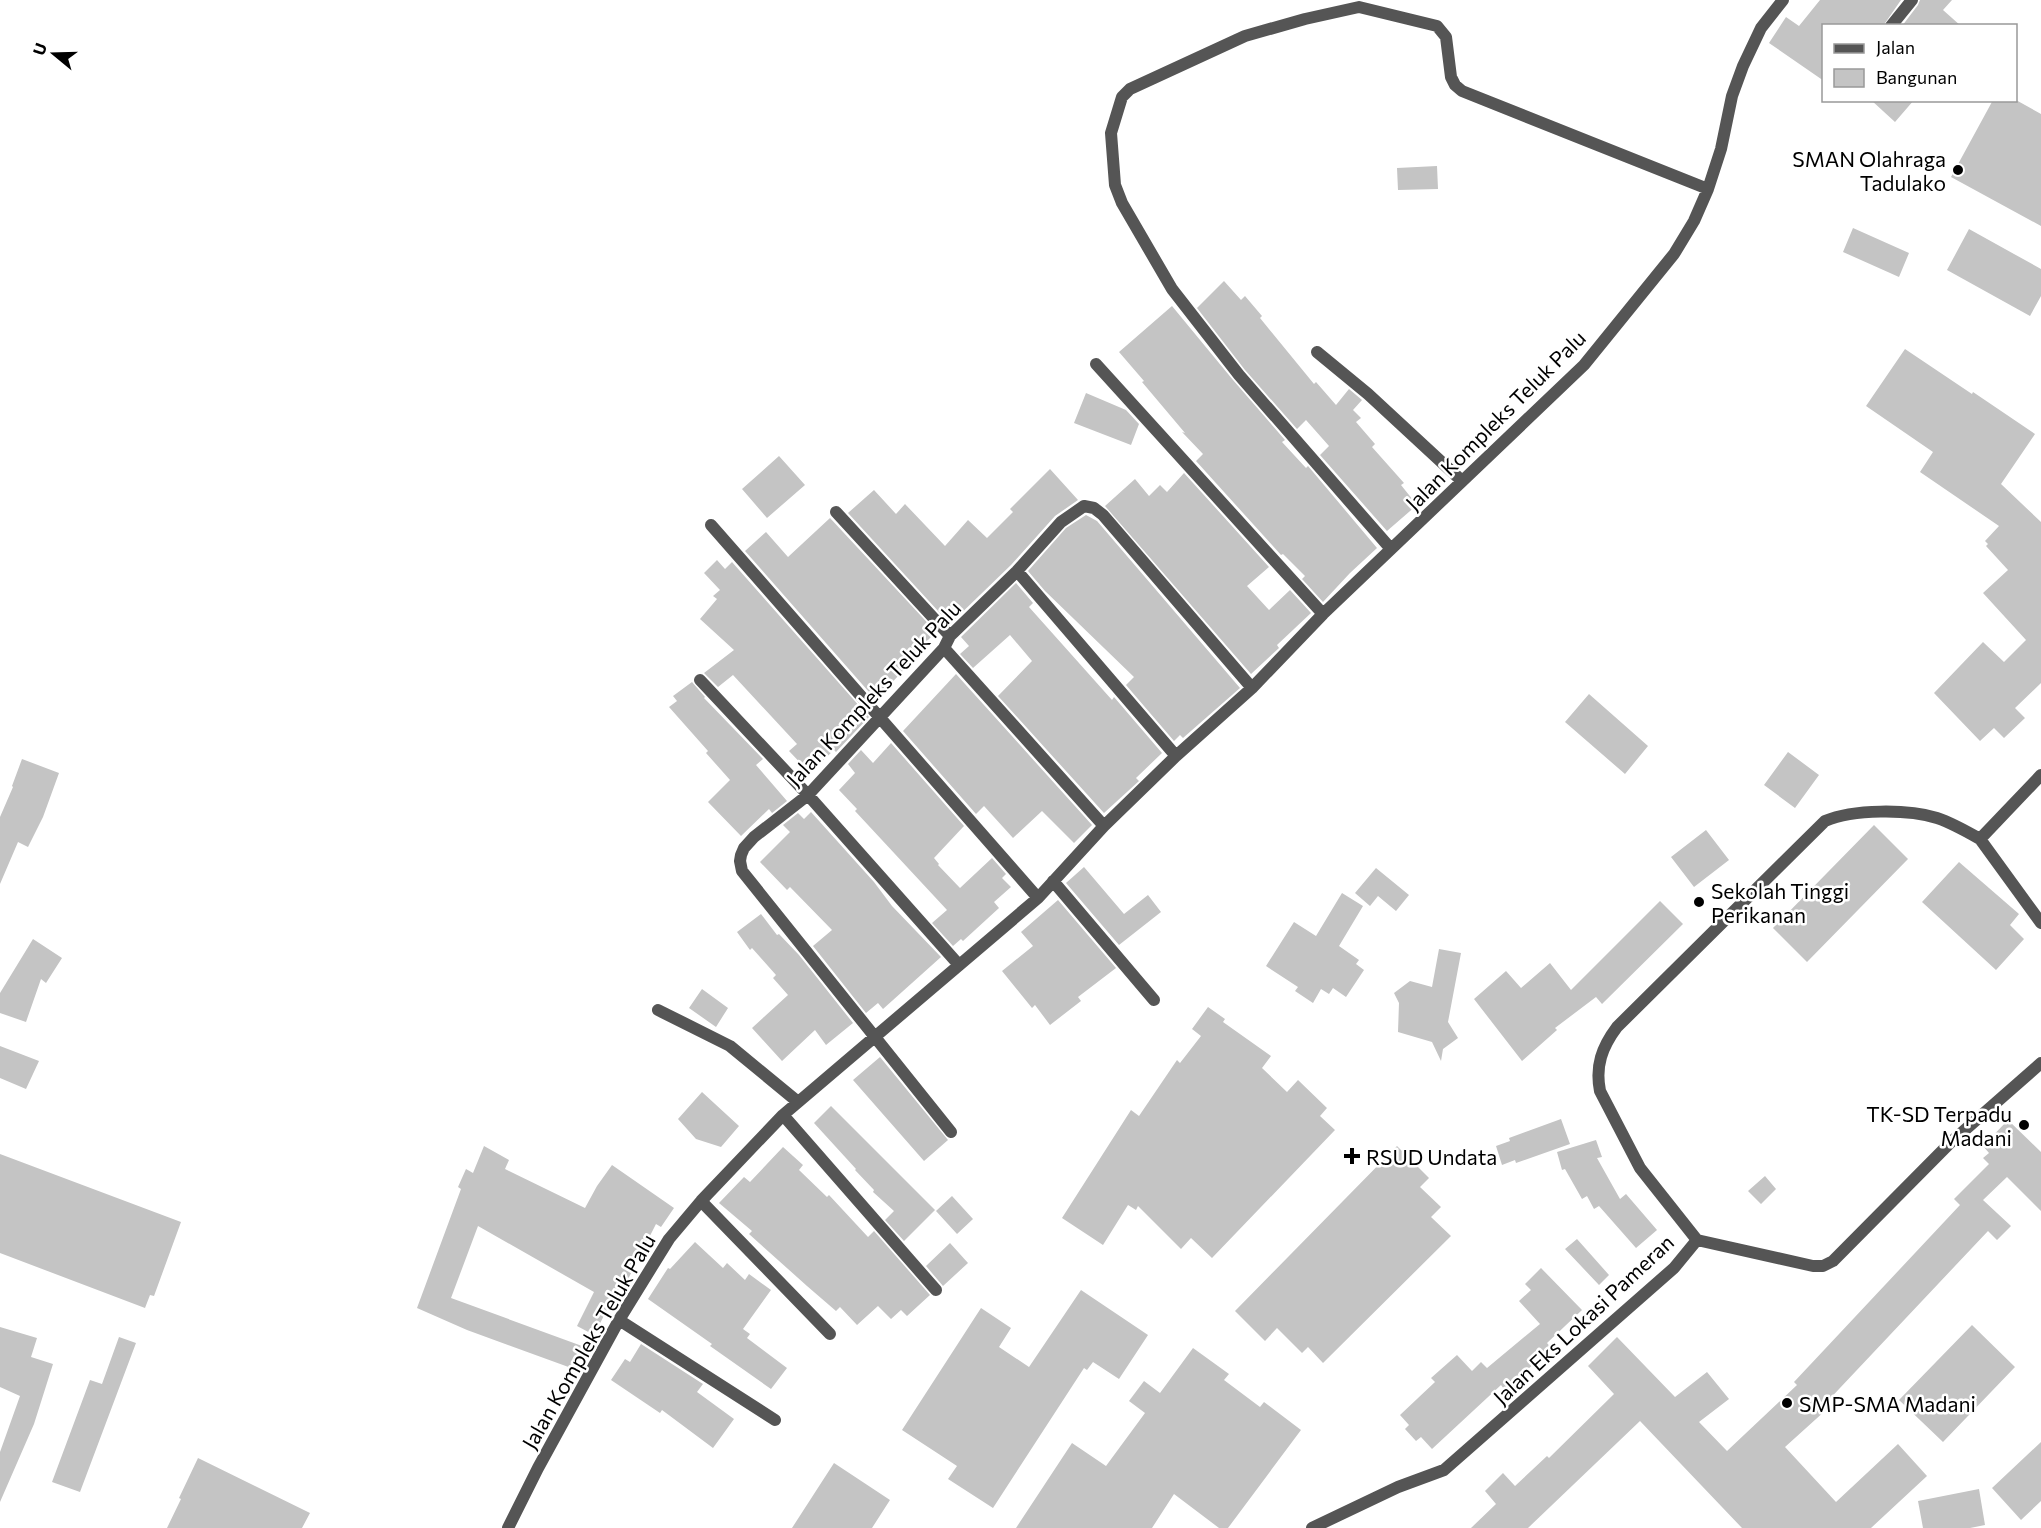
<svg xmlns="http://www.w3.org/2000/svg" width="2041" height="1528" viewBox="0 0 2041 1528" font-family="Commissioner,sans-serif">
<rect width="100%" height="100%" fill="#fff"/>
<path fill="#c4c4c4" d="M 1820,0 L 1901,0 L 1883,26 L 1824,26 L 1824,81 L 1769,43 L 1786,17 L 1799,26 Z
M 1920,0 L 1952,0 L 1943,10 L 1961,26 L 1902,26 L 1918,5 Z
M 1871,100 L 1914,100 L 1895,122 Z
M 1993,100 L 2016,100 L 2041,114 L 2041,226 L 1951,177 Z
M 1437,166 L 1438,189 L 1398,190 L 1397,168 Z
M 1853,228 L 1909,253 L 1899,277 L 1843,252 Z
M 1969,229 L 2041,269 L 2041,296 L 2030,316 L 1947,270 Z
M 1224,281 L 1241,300 L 1245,296 L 1262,316 L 1260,318 L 1314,384 L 1316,382 L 1336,405 L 1349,389 L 1362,400 L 1353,410 L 1361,418 L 1356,422 L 1375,444 L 1372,447 L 1404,483 L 1401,485 L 1417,505 L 1387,531 L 1320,455 L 1329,446 L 1306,420 L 1297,429 L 1245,370 L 1197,308 Z
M 1172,306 L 1233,380 L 1285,440 L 1282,442 L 1306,468 L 1308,466 L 1377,548 L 1350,573 L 1323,602 L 1302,579 L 1305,576 L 1283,554 L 1281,555 L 1196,461 L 1203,454 L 1182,432 L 1185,433 L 1142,382 L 1144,381 L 1119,352 Z
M 1905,349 L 1972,394 L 1973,392 L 2035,434 L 2001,484 L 2041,522 L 2041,683 L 2015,708 L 2025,718 L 2004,738 L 1994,728 L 1980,741 L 1934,693 L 1983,642 L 2004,662 L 2026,640 L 1983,593 L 2008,570 L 1986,546 L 1988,544 L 1985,541 L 1999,526 L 1920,472 L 1933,452 L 1866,406 Z
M 1086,393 L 1126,410 L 1139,424 L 1131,445 L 1074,423 Z
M 779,456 L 805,485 L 767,518 L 742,489 Z
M 1050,469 L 1078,500 L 1055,516 L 1011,565 L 950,624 L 848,513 L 874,490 L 896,514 L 905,504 L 945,546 L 968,520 L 987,538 L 1013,512 L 1010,509 Z
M 1184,473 L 1269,567 L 1247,586 L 1269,610 L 1290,590 L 1311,613 L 1277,645 L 1279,648 L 1251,674 L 1105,506 L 1135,479 L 1149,496 L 1160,485 L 1167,492 Z
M 1086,515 L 1097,521 L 1240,688 L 1183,738 L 1180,735 L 1174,741 L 1126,685 L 1134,677 L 1045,591 L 1028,571 L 1066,528 Z
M 830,518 L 936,632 L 906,662 L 909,664 L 876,700 L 745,551 L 766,532 L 788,557 Z
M 717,560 L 725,569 L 732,562 L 869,717 L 836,752 L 834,750 L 810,773 L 789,751 L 797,744 L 733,675 L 718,687 L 704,673 L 734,650 L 700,619 L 717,599 L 713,596 L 720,590 L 704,573 Z
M 1016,583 L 1033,603 L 1029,607 L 1112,700 L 1114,697 L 1162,753 L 1136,778 L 1139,781 L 1104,813 L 998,696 L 1032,661 L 1010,635 L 973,668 L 960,654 L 969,646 L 961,637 Z
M 956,674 L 1092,825 L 1074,843 L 1042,811 L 1013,838 L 984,806 L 976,814 L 903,731 Z
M 692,682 L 705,697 L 704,698 L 763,759 L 756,765 L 787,801 L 772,813 L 769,809 L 741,836 L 708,802 L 730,780 L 706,753 L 708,751 L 669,707 L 677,701 L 673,696 Z
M 1589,694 L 1648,746 L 1625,774 L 1565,722 Z
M 891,743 L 964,826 L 934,858 L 939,864 L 938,865 L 960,888 L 992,858 L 1006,874 L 1002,878 L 1011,887 L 994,902 L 999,908 L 963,941 L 961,939 L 953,946 L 932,923 L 947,910 L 855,811 L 857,809 L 839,790 L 855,773 L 848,764 L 861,750 L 873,763 Z
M 1788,752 L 1819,775 L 1795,808 L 1764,785 Z
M 22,759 L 59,773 L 43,817 L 28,847 L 18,842 L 0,884 L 0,817 L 13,787 L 12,786 Z
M 811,812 L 874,882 L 892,906 L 941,957 L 883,1009 L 878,1003 L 866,1013 L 813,946 L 832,930 L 790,887 L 787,890 L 760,862 L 790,832 L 783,825 L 798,813 L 804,819 Z
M 1874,825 L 1908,859 L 1807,962 L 1773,928 Z
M 1706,830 L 1729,860 L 1694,887 L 1671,857 Z
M 1959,862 L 2019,914 L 2010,925 L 2024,939 L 1996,970 L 1922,902 Z
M 1084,867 L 1124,914 L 1148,895 L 1161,912 L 1119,945 L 1066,883 Z
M 1376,868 L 1409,895 L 1396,911 L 1378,896 L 1370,906 L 1355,893 Z
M 1342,893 L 1363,906 L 1339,946 L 1359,960 L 1356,964 L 1364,970 L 1346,997 L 1333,988 L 1329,994 L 1321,989 L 1313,1003 L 1295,991 L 1298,987 L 1266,966 L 1294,922 L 1316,936 Z
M 1058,900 L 1116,968 L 1078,997 L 1081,1001 L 1050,1025 L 1035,1005 L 1032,1008 L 1002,971 L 1033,946 L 1021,932 Z
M 1660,901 L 1683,924 L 1602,1004 L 1596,997 L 1555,1028 L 1557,1030 L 1522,1061 L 1474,999 L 1506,971 L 1521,988 L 1550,963 L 1571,990 Z
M 761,914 L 777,935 L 779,934 L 799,955 L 853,1023 L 826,1045 L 815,1030 L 782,1061 L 752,1028 L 788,995 L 773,978 L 776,975 L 752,948 L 750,950 L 737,932 Z
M 33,939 L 62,958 L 46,983 L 41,979 L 26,1022 L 0,1013 L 0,993 Z
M 1439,949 L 1461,953 L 1448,1022 L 1458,1038 L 1443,1049 L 1441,1061 L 1432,1042 L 1398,1032 L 1399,1003 L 1394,993 L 1410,981 L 1432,987 Z
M 702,989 L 728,1008 L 716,1027 L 689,1008 Z
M 1208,1007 L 1225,1019 L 1223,1022 L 1271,1056 L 1262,1068 L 1287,1092 L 1298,1080 L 1327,1108 L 1320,1116 L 1335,1130 L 1212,1258 L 1191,1238 L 1181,1249 L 1138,1206 L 1136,1210 L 1128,1205 L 1103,1245 L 1062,1218 L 1131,1110 L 1139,1116 L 1177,1060 L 1180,1063 L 1201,1036 L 1192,1029 Z
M 0,1046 L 39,1061 L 26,1089 L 0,1078 Z
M 880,1057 L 948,1140 L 924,1161 L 853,1080 Z
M 702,1092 L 739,1126 L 721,1147 L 696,1139 L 678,1119 Z
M 831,1106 L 935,1210 L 904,1241 L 885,1220 L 894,1211 L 873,1192 L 874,1190 L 855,1170 L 856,1169 L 814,1123 Z
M 1561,1119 L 1570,1144 L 1516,1163 L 1515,1160 L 1502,1165 L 1496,1146 L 1510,1141 L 1509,1138 Z
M 2008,1120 L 2041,1152 L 2041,1211 L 2007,1177 L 1983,1200 L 2011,1226 L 1997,1240 L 1988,1231 L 1823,1406 L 1826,1410 L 1785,1447 L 1836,1502 L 1898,1444 L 1927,1476 L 1871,1528 L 1742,1528 L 1640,1421 L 1528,1528 L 1471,1528 L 1496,1504 L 1485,1491 L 1503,1473 L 1515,1486 L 1547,1456 L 1549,1458 L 1614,1394 L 1588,1366 L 1617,1337 L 1675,1397 L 1707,1372 L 1729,1399 L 1699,1422 L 1727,1451 L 1797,1385 L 1794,1382 L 1960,1205 L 1954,1199 L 1989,1164 L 1983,1158 L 1989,1153 L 1983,1146 Z
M 1596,1140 L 1602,1157 L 1597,1158 L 1620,1199 L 1626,1194 L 1657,1230 L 1636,1248 L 1599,1206 L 1594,1209 L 1587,1196 L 1582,1199 L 1565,1169 L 1562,1170 L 1557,1152 Z
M 484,1146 L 509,1160 L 505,1169 L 585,1208 L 597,1186 L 612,1165 L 674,1208 L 661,1227 L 656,1224 L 625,1285 L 623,1284 L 612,1303 L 611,1302 L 594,1335 L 577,1326 L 594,1292 L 478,1226 L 451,1298 L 582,1346 L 574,1369 L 467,1330 L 417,1308 L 461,1189 L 458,1187 L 466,1169 L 473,1173 Z
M 1397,1146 L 1429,1178 L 1420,1187 L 1441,1207 L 1431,1217 L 1451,1236 L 1323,1363 L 1308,1347 L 1302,1353 L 1277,1328 L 1265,1341 L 1235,1311 Z
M 783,1147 L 803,1165 L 799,1170 L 827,1197 L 829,1195 L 868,1237 L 874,1231 L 930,1295 L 907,1316 L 901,1310 L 891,1319 L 878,1306 L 857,1325 L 840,1307 L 836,1311 L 807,1286 L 749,1234 L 752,1231 L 719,1203 L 744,1177 L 750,1182 Z
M 0,1154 L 181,1222 L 154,1296 L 150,1295 L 145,1308 L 0,1253 Z
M 1765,1176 L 1776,1189 L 1761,1204 L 1748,1191 Z
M 952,1196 L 973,1219 L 957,1234 L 936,1211 Z
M 1577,1239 L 1609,1275 L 1599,1285 L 1565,1249 Z
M 695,1242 L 723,1268 L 727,1263 L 745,1280 L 749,1274 L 771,1290 L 743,1329 L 750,1334 L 747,1338 L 787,1368 L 771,1389 L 710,1346 L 712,1344 L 648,1299 L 668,1268 L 670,1269 Z
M 950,1243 L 968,1263 L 943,1286 L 926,1266 Z
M 1541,1268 L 1582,1310 L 1547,1343 L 1552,1349 L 1504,1389 L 1501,1385 L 1432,1449 L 1421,1437 L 1416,1441 L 1405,1429 L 1409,1425 L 1400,1415 L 1435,1382 L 1431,1378 L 1457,1355 L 1472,1371 L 1481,1362 L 1487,1368 L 1540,1324 L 1519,1301 L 1531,1290 L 1525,1284 Z
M 1081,1290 L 1148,1335 L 1119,1379 L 1093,1362 L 1087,1370 L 1084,1368 L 993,1508 L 948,1479 L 957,1466 L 902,1430 L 981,1308 L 1011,1328 L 999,1347 L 1029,1367 Z
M 1972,1325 L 2015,1367 L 1943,1442 L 1899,1400 Z
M 0,1327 L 37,1338 L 31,1357 L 53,1364 L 34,1424 L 0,1502 L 0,1452 L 20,1396 L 0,1387 Z
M 119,1337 L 136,1343 L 80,1492 L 52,1482 L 90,1380 L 102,1384 Z
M 641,1344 L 703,1384 L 697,1392 L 734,1419 L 713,1448 L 662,1410 L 660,1413 L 611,1380 L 625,1359 L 630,1362 Z
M 1193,1348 L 1229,1374 L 1224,1380 L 1260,1407 L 1264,1402 L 1301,1430 L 1228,1528 L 1219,1528 L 1174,1494 L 1152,1528 L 1016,1528 L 1072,1443 L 1106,1466 L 1145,1413 L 1129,1401 L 1144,1381 L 1160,1393 Z
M 2041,1442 L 2041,1501 L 2021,1520 L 1992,1488 Z
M 198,1458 L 310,1513 L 302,1528 L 167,1528 L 181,1499 L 179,1498 Z
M 834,1463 L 890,1500 L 872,1528 L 792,1528 Z
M 1979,1489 L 1985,1525 L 1970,1528 L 1923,1528 L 1918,1501 Z"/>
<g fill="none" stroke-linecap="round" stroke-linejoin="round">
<path stroke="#555" stroke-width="12" d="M 1891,26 L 1912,0
M 1317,352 L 1368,394 L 1462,481
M 1096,364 L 1323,614
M 836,512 L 950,636
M 711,525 L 1038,898
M 1391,549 L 1239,375 L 1172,289 L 1122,203 L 1115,185 L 1111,133 L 1122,97 L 1130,89 L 1245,36 L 1305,19 L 1359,7 L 1437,26 L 1446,37 L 1451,77 L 1455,85 L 1462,91 L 1708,189
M 1017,571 L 1176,756
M 944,648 L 1104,826
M 700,680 L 808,795 L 959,965
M 1980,839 L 2041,923
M 1053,881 L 1154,1000
M 658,1010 L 730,1046 L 798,1102
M 783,1115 L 936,1290
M 951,1132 L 742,871 L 740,861 L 741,855 L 744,848 L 754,837 L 808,795 L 944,648 L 950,636 L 1017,571 L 1061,522 L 1084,506 L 1094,508 L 1103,515 L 1252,688
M 701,1201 L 830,1334
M 1697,1240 L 1640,1168 L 1600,1091 C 1595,1066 1602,1047 1617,1027 L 1825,821 C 1853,809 1908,809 1937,818 C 1952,823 1966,831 1980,839 L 2041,775
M 1697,1240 L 1813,1266 L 1823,1266 L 1833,1261 L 1950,1143 L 2041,1063
M 619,1320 L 775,1420
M 508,1528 L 538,1468 L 619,1320 L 669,1239 L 701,1201 L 783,1115 L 1038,898 L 1104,826 L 1176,756 L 1252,688 L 1323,614 L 1584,365 L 1674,254 L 1694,221 L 1708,189 L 1721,149 L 1732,96 L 1743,66 L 1761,28 L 1783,0
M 1312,1528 L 1398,1487 L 1444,1470 L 1674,1268 L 1697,1240"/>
</g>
<g fill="#000" stroke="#fff" stroke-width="2">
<circle cx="1958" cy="170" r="6"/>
<circle cx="1699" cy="902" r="6"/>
<circle cx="2024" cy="1125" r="6"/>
<path d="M1349 1147h6v6h6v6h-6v6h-6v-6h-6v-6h6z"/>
<circle cx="1787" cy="1403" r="6"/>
</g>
<g text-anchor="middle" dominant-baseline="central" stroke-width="5" stroke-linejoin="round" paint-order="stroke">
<g font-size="21" fill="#000" stroke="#fff" text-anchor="start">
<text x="1946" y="158" text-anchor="end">SMAN Olahraga<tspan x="1946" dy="24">Tadulako</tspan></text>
<text x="1711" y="890">Sekolah Tinggi<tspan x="1711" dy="24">Perikanan</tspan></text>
<text x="2012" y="1113" text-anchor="end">TK-SD Terpadu<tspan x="2012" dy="24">Madani</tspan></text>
<text x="1366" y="1156">RSUD Undata</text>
<text x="1799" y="1403">SMP-SMA Madani</text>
</g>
<g font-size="21" fill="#000" stroke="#fff">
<text transform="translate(1495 420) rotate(-45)">Jalan Kompleks Teluk Palu</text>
<text transform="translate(873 693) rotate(-47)">Jalan Kompleks Teluk Palu</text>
<text transform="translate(1583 1319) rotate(-43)">Jalan Eks Lokasi Pameran</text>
<text transform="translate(588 1341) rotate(-60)">Jalan Kompleks Teluk Palu</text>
</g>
</g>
<rect x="1822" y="24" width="195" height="78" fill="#ffffff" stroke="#999999" stroke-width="1.5"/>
<rect x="1834" y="44" width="30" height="9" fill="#555555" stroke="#999999" stroke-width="1.5"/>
<text x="1876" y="54" font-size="18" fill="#000000">Jalan</text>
<rect x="1834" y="69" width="30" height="18" fill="#c4c4c4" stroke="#999999" stroke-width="1.5"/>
<text x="1876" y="84" font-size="18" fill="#000000">Bangunan</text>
<g transform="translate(54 54) rotate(289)" stroke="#ffffff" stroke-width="4.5" paint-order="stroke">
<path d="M0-4.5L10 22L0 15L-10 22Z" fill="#000000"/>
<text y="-9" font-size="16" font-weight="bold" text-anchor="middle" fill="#000000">U</text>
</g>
</svg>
